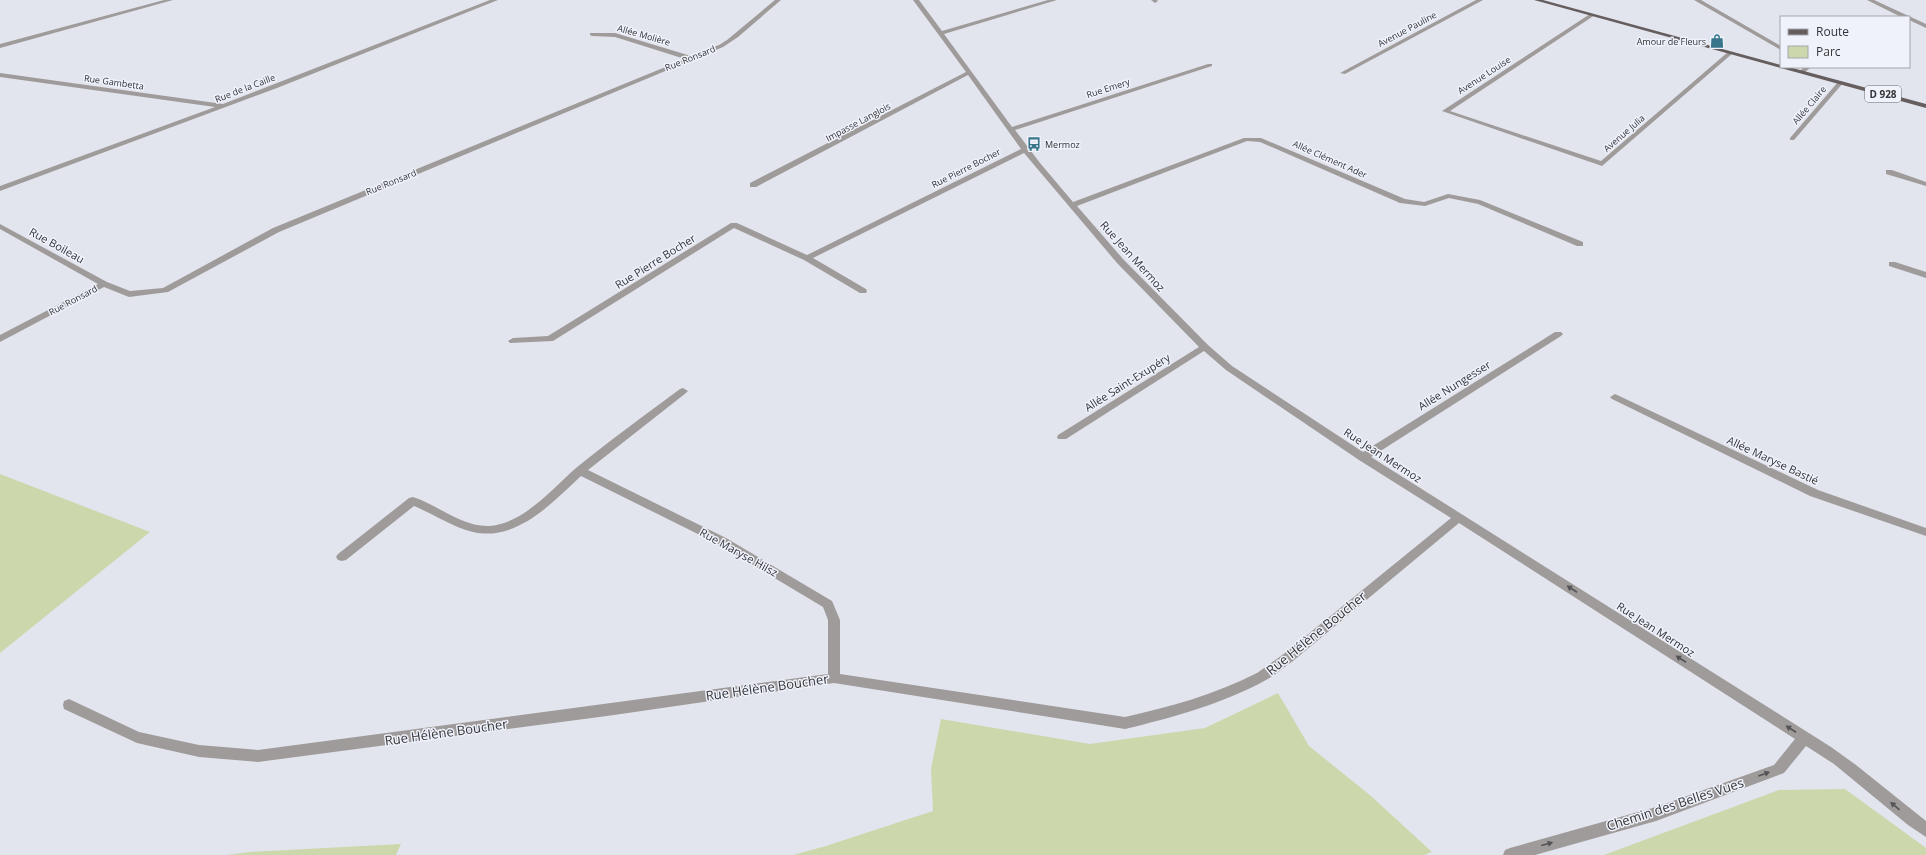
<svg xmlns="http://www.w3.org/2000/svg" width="1926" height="855" viewBox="0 0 1926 855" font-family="'Open Sans',sans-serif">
<rect width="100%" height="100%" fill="#e2e5ed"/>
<path fill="#ccd7ab" d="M 0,474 L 150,532 L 0,653 Z
M 1278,693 L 1309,746 L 1371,796 L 1432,852 L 1424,855 L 793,855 L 826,846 L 933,811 L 931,769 L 941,719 L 1090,744 L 1205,728 Z
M 1845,789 L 1926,848 L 1926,855 L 1604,855 L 1779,790 Z
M 401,844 L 396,855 L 227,855 L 250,852 Z"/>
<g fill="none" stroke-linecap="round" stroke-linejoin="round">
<path fill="#a09b9b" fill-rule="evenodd" d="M 164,0 L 173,0 L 0,48 L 0,44 Z
M 490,0 L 498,0 L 277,88 L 0,191 L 0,186 L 215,107 L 0,77 L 0,73 L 223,104 Z
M 775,0 L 781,0 L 738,37 L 723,47 L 279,232 L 168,292 L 129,297 L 104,287 L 0,342 L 0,335 L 98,284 L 0,229 L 0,224 L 107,282 L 130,291 L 163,288 L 273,228 L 685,59 L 615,37 L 592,36 L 590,35 L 590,33 L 615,33 L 691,56 L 719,45 L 727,40 Z
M 913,0 L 919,0 L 942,31 L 1048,0 L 1057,0 L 944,34 L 1012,127 L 1208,64 L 1212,64 L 1212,66 L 1015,130 L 1040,163 L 1073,202 L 1244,138 L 1261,138 L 1405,199 L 1424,202 L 1448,194 L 1480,200 L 1583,242 L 1583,246 L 1577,246 L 1478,204 L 1449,198 L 1425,206 L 1400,203 L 1260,142 L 1247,141 L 1077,206 L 1123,259 L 1208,345 L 1232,366 L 1363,452 L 1555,332 L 1561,332 L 1563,334 L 1561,336 L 1371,457 L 1831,747 L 1856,765 L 1926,821 L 1926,837 L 1908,825 L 1834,764 L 1806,746 L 1784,773 L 1656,821 L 1535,855 L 1503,855 L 1505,850 L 1510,848 L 1656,807 L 1774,765 L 1795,739 L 1459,523 L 1293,661 C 1284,667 1276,675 1266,680 C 1225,703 1171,718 1125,729 L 834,683 L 607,716 L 258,762 L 199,757 L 137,743 L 64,709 L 63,705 L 64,701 L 69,699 L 139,732 L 199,745 L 258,750 L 828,674 L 828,620 L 823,607 L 718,544 L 581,476 C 553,502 517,542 473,532 C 452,527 434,514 414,506 L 346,560 L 342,561 L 338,560 L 336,557 L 338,554 L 409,498 L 413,497 C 438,505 462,527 489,526 C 523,524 552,489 576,468 C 609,441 645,415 680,389 L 683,388 L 688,391 L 686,393 L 588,470 L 726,538 L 832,601 L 840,620 L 840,674 L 1125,717 C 1170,707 1216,694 1257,673 C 1266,667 1275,660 1285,653 L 1451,518 L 1359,460 L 1226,370 L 1204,351 L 1066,439 L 1058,439 L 1057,437 L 1058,435 L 1199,347 L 1117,263 L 1024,153 L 813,258 L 866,289 L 867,291 L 866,293 L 860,293 L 804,260 L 734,228 L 553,341 L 510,343 L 508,341 L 513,338 L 548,336 L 731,223 L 737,223 L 807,255 L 1021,149 L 968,75 L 756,187 L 750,187 L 750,183 L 966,72 Z
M 1151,0 L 1157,0 L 1158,1 L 1155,3 Z
M 1476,0 L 1483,0 L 1345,74 L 1340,73 Z
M 1694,0 L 1701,0 L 1781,46 L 1781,50 Z
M 1867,0 L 1874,0 L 1926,24 L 1926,28 L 1909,20 L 1909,17 L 1901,17 Z
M 1590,14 L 1595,15 L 1450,111 L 1601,161 L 1728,52 L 1733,53 L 1602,166 L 1442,111 Z
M 1804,67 L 1811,67 L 1804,73 L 1800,73 L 1800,71 Z
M 1838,82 L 1843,83 L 1794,140 L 1790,140 L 1790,138 Z
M 1886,170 L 1892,170 L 1926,182 L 1926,186 L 1886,174 Z
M 1889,262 L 1895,262 L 1926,272 L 1926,278 L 1889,266 Z
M 1615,394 L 1818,490 L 1926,528 L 1926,536 L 1810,496 L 1612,399 L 1610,397 Z"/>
<path fill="#665e5e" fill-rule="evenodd" d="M 1534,0 L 1543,0 L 1781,65 L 1781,67 L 1789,67 L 1926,104 L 1926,108 Z"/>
</g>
<defs><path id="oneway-solid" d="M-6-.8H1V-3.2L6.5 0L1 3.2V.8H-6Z"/></defs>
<g fill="#545355">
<use href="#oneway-solid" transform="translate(1572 589) rotate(-147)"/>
<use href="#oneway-solid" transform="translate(1681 659) rotate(-147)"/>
<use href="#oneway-solid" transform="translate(1791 729) rotate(-147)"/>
<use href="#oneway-solid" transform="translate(1764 774) rotate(-20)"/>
<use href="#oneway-solid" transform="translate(1895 806) rotate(-139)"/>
<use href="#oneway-solid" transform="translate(1547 844) rotate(-15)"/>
</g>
<defs>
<symbol id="shop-bare" viewBox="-9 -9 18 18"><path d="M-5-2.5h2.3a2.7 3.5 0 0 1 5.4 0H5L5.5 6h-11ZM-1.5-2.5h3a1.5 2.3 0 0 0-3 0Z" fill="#38768b" stroke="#eff2fb" stroke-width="2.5" paint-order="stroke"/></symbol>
<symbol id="bus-bare" viewBox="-9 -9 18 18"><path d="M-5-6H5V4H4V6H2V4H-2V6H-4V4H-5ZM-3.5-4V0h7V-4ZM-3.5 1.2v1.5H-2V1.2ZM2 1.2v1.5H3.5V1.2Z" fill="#38768b" stroke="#eff2fb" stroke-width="2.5" paint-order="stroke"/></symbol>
</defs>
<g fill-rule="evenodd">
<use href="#shop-bare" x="1707" y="31" width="20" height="20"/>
<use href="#bus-bare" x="1024" y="134" width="20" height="20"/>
</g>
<g text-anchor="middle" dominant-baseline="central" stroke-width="3" stroke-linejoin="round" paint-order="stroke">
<g font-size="9" fill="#333437" stroke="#eff2fb">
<text transform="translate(1407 29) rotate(-28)">Avenue Pauline</text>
<text transform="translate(644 35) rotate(16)">Allée Molière</text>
<text transform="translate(690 58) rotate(-22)">Rue Ronsard</text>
<text transform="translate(1484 75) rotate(-33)">Avenue Louise</text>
<text transform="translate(114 82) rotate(8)">Rue Gambetta</text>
<text transform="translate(245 88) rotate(-21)">Rue de la Caille</text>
<text transform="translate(1108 88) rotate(-18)">Rue Emery</text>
<text transform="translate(1809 105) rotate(-50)">Allée Claire</text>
<text transform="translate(858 122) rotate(-28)">Impasse Langlois</text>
<text transform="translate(1624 133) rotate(-41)">Avenue Julia</text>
<text transform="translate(1330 159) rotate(24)">Allée Clément Ader</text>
<text transform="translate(966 168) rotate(-27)">Rue Pierre Bocher</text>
<text transform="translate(391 182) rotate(-22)">Rue Ronsard</text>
<text transform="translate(73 300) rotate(-28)">Rue Ronsard</text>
</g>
<g font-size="9" fill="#333437" stroke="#eff2fb" text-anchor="end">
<text x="1706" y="41">Amour de Fleurs</text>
<text x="1045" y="144" text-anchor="start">Mermoz</text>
</g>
<rect fill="#eff2fb" stroke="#6b6d72" stroke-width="1" x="1865" y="86" width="36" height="16" rx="3"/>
<g font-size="10" font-weight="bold" fill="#333437">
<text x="1883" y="94">D 928</text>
</g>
<g font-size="11" fill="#333437" stroke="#eff2fb">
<text transform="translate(57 245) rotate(29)">Rue Boileau</text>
<text transform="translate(1133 256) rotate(48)">Rue Jean Mermoz</text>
<text transform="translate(655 261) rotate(-32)">Rue Pierre Bocher</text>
<text transform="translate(1127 382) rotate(-32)">Allée Saint-Exupéry</text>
<text transform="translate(1454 385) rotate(-32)">Allée Nungesser</text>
<text transform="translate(1383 455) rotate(33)">Rue Jean Mermoz</text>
<text transform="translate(1773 460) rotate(25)">Allée Maryse Bastié</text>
<text transform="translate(739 552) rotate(29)">Rue Maryse Hilsz</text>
<text transform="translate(1656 629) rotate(33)">Rue Jean Mermoz</text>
</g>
<g font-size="13" fill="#333437" stroke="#eff2fb">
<text transform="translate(1316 633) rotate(-39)">Rue Hélène Boucher</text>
<text transform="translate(767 687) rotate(-8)">Rue Hélène Boucher</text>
<text transform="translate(446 732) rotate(-8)">Rue Hélène Boucher</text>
<text transform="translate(1675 804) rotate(-18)">Chemin des Belles Vues</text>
</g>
</g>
<rect x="1780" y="16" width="130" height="52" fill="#eff2fb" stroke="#a4a6ad"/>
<rect x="1788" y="29" width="20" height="6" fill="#665e5e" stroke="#a4a6ad"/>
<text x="1816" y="36" font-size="12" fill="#333437">Route</text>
<rect x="1788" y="46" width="20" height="12" fill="#ccd7ab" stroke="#a4a6ad"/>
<text x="1816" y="56" font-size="12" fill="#333437">Parc</text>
</svg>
